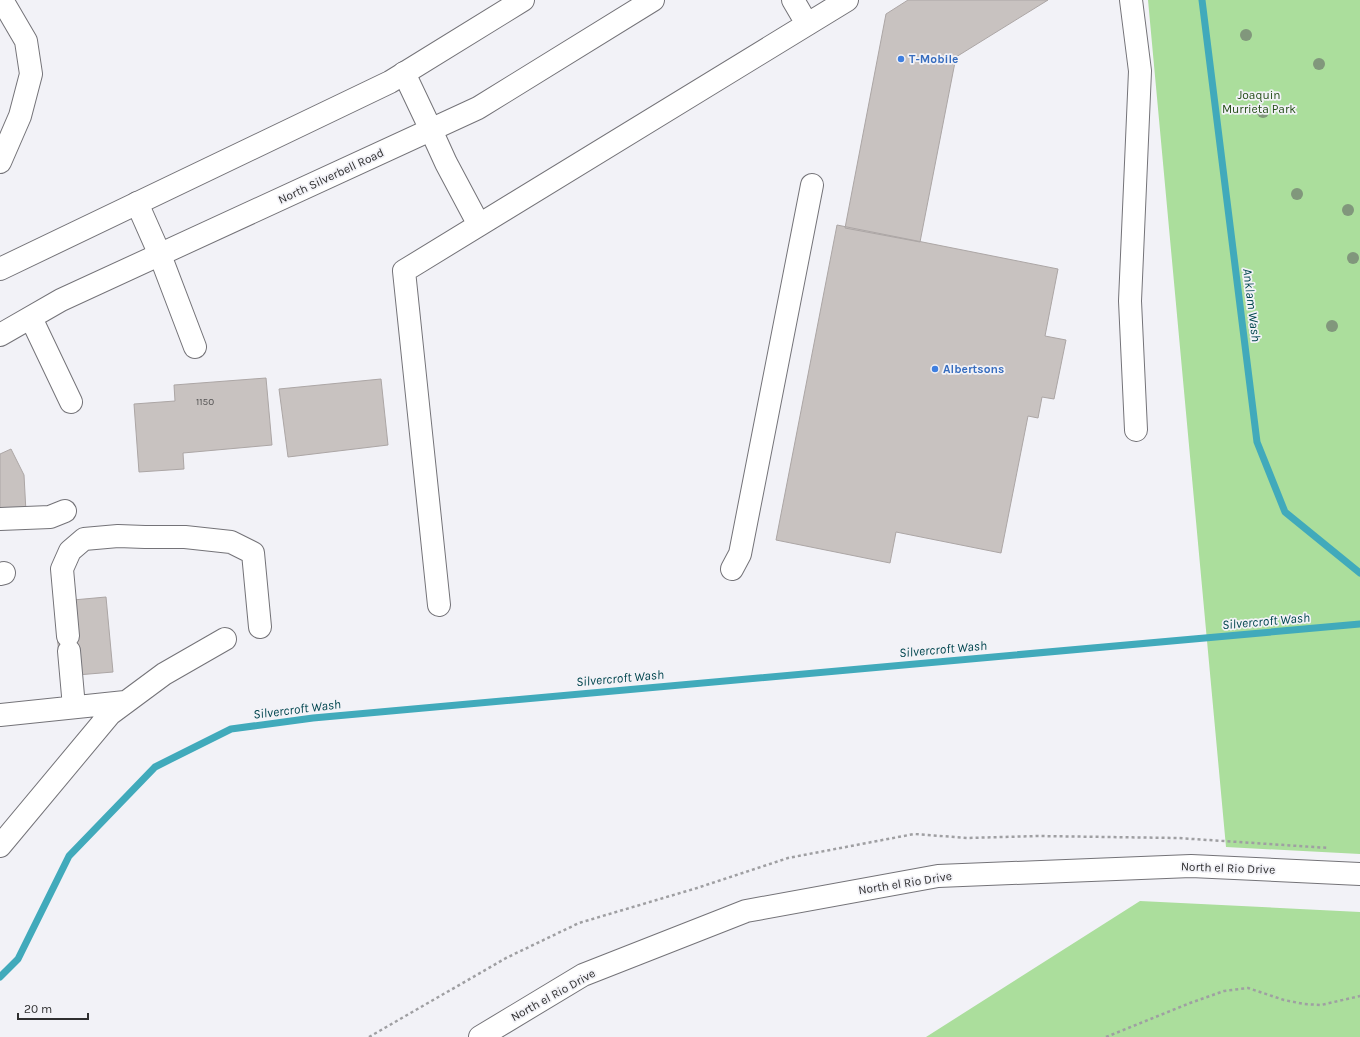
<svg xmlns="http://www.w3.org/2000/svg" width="1360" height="1037" viewBox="0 0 1360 1037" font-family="Karla,sans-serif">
<rect width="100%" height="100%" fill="#f2f2f7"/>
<path fill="#abde9c" d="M 1148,0 L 1360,0 L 1360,854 L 1226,847 Z
M 1140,901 L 1360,912 L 1360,1037 L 926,1037 Z"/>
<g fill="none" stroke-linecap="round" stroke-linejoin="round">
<path stroke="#41aabb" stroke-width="7" d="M 1202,0 L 1257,442 L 1285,512 L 1360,573
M 0,977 L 18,959 L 69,856 L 155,767 L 231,729 L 313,718 L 1360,624"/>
</g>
<path fill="#c8c2c0" stroke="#aca6a5" d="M 908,0 L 1048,0 L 956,57 L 920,242 L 845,228 L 886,14 Z
M 837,225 L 1058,269 L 1045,336 L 1066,340 L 1054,399 L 1042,397 L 1038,418 L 1028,416 L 1001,553 L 896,532 L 890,563 L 776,540 Z
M 266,378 L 272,445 L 183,453 L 184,469 L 139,472 L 134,404 L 175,401 L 174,385 Z
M 381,379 L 388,445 L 288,457 L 279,389 Z
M 11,449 L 24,475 L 26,512 L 0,513 L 0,454 Z
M 106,597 L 113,672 L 77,675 L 59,652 L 57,637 L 73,600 Z"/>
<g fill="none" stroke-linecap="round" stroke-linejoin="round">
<defs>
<path id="minor" d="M 793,0 L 807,24
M 1131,0 L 1140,71 L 1130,301 L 1136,430
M 404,73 L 431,130 L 446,163 L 479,225
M 0,162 L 20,116 L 31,74 L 26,41 L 2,0
M 137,203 L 160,255 L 195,347
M 31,318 L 71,402
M 0,519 L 50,517 L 65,511
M 732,569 L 740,554 L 812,185
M 0,574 L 4,573
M 439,605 L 404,271 L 847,0
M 68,636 L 62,569 L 70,551 L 84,539 L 118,536 L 145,537 L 185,537 L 231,542 L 253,553 L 260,627
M 69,651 L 74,707
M 0,715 L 125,702
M 0,846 L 110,714 L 164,674 L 225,639
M 480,1037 L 583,975 L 746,911 L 938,876 L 1191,866 L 1360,874"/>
<path id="major" d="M 0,269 L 390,82 L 523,0
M 0,335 L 61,300 L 478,108 L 653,0"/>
</defs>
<use href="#minor" stroke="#747378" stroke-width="24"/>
<use href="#major" stroke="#747378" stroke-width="24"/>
<path stroke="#9f9fa2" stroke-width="2.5" stroke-dasharray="3 3" stroke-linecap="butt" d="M 369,1037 L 506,958 L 579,923 L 697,888 L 788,858 L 914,834 L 968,838 L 1037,836 L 1178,838 L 1329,848
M 1106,1037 L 1190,1003 L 1224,991 L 1248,988 L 1284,1000 L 1304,1004 L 1321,1005 L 1360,996"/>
<use href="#minor" stroke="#fff" stroke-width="22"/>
<use href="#major" stroke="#fff" stroke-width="22"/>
</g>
<g fill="#81977c">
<circle cx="1246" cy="35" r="6"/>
<circle cx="1319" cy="64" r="6"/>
<circle cx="1263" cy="112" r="6"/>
<circle cx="1297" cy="194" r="6"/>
<circle cx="1348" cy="210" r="6"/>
<circle cx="1353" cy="258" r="6"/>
<circle cx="1332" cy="326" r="6"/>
</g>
<g fill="#3f7fe0" stroke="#f2f2f7" stroke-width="1.5">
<circle cx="901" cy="59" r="4"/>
<circle cx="935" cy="369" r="4"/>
</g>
<g text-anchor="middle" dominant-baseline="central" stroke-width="3.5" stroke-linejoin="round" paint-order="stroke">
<g font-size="10" fill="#555454">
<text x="205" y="402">1150</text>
</g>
<g font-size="12" font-weight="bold" fill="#366cbe" stroke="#f2f2f7" text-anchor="start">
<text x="909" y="59">T-Mobile</text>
<text x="943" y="369">Albertsons</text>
</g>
<g font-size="12" fill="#244d17" stroke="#f2f2f7">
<text x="1259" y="95">Joaquin<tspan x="1259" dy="14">Murrieta Park</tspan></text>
</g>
<g font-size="12" fill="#2f2f30" stroke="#f2f2f7">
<text transform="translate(331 176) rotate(-25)">North Silverbell Road</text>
<text transform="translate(1228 868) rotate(2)">North el Rio Drive</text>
<text transform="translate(905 883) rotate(-9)">North el Rio Drive</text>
<text transform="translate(553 995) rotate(-29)">North el Rio Drive</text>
</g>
<g font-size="13" font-style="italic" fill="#00454e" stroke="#f2f2f7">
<text transform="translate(1252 305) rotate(83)">Anklam Wash</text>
<text transform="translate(1266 621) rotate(-5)">Silvercroft Wash</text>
<text transform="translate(943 649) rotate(-5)">Silvercroft Wash</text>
<text transform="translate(620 678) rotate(-5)">Silvercroft Wash</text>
<text transform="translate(297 709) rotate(-7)">Silvercroft Wash</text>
</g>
</g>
<path d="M18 1013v6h70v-6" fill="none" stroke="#2f2f30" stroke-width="2"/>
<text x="24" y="1013" font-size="12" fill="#2f2f30" stroke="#f2f2f7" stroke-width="3" paint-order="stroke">20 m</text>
</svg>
